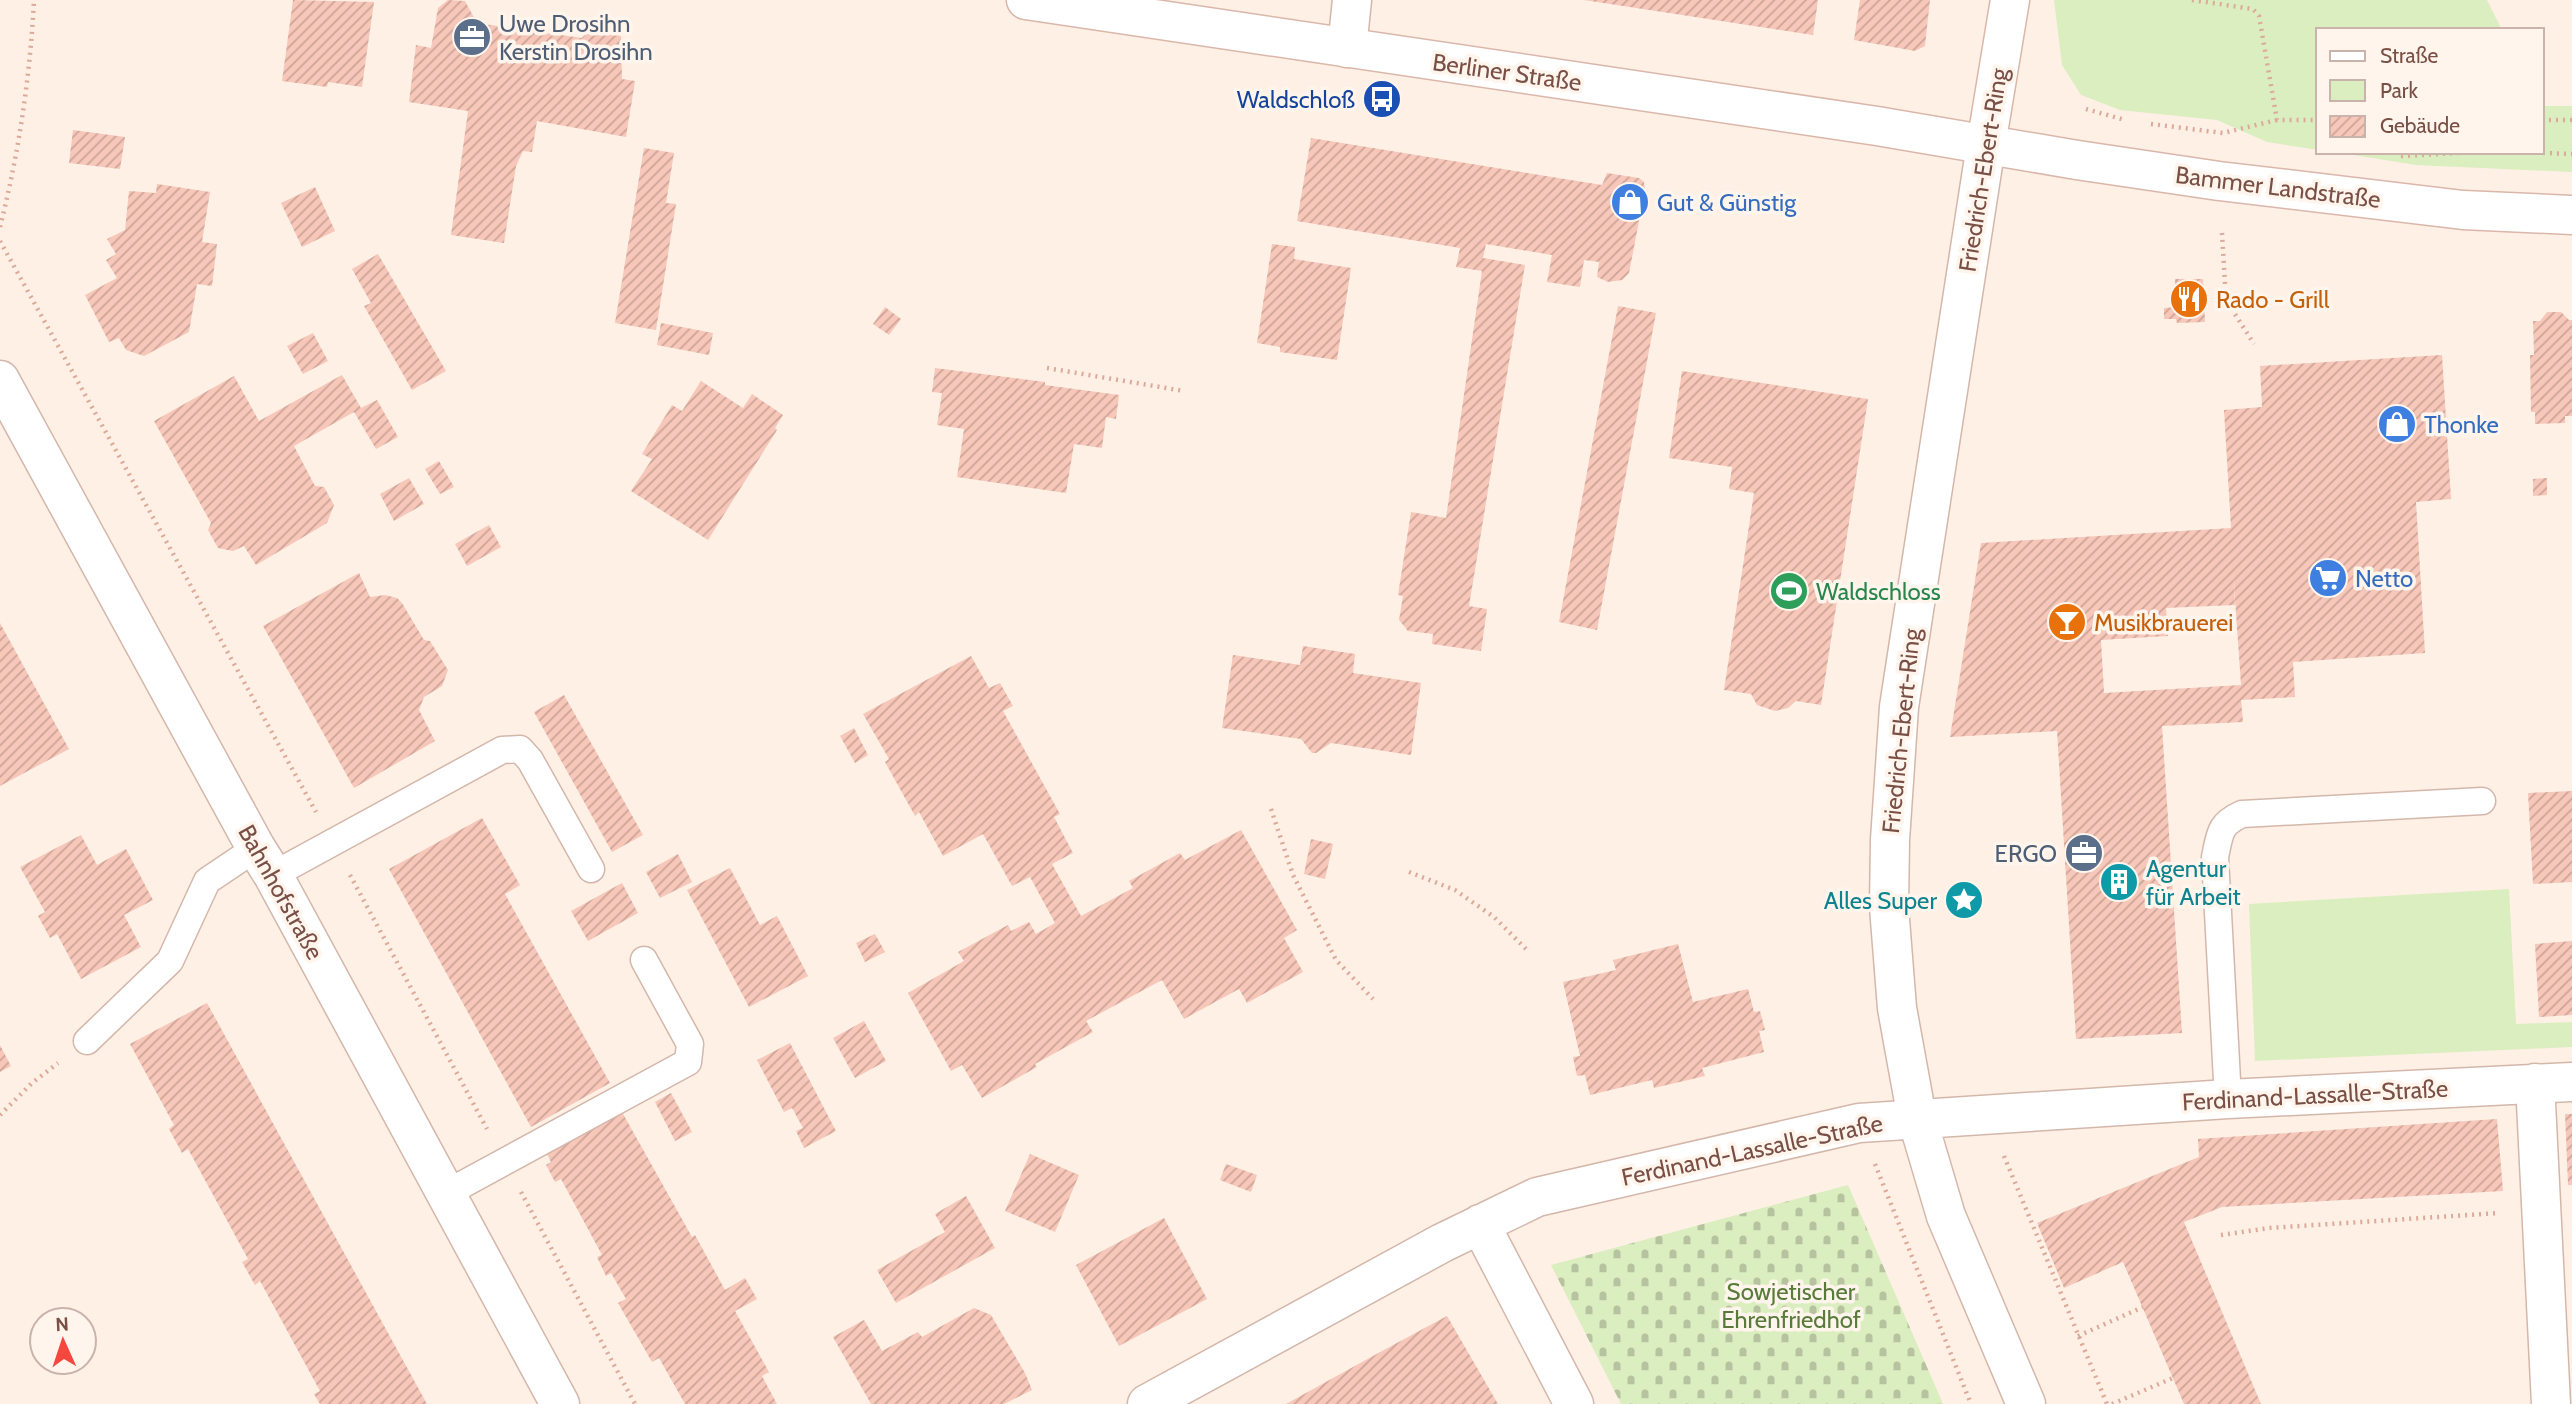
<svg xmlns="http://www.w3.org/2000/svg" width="2572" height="1404" viewBox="0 0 2572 1404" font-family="Cabin,sans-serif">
<defs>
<pattern id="cemetery-stones" width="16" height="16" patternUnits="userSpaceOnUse" patternTransform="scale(1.75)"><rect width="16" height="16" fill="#daeec0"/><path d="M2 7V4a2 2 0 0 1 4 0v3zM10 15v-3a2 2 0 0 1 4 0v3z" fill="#b6c39e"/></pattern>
<pattern id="building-hatch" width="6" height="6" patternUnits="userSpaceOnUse" patternTransform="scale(1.75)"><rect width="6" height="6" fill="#f7c7b9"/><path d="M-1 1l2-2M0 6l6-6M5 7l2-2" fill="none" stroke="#cda498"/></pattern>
</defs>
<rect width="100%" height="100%" fill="#fef0e4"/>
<path fill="#daeec0" d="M 2054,0 L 2487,0 L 2502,30 L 2318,30 L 2318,150 L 2267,142 L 2217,120 L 2120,110 L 2081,95 L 2062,65 Z
M 2542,106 L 2572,106 L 2572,172 L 2416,165 L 2335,152 L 2542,152 Z
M 2509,889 L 2516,1024 L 2572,1022 L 2572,1047 L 2255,1061 L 2249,904 Z"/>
<path fill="url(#cemetery-stones)" d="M 1848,1185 L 1943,1404 L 1621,1404 L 1551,1265 Z"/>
<path fill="url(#building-hatch)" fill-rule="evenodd" d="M 293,0 L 374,2 L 362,87 L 328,82 L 327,87 L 282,81 Z
M 448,0 L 465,1 L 477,23 L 582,38 L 595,21 L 615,23 L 621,37 L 622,79 L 635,81 L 626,137 L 537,121 L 532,152 L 523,151 L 516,166 L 504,243 L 451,235 L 468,111 L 409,102 L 416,45 L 431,48 L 438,8 Z
M 1584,0 L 1818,0 L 1813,35 Z
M 1860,0 L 1930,0 L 1925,46 L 1915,51 L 1854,40 Z
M 73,130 L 125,137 L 120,169 L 69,163 Z
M 1311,138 L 1602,185 L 1607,173 L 1639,178 L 1644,182 L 1645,190 L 1629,273 L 1622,280 L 1608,282 L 1597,277 L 1599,262 L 1584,260 L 1580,287 L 1547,282 L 1552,255 L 1486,244 L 1483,258 L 1525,265 L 1469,606 L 1487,609 L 1481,651 L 1432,644 L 1433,634 L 1408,631 L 1399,620 L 1403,596 L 1398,595 L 1411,512 L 1446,518 L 1482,271 L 1456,267 L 1460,248 L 1297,221 Z
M 644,148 L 674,153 L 666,203 L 676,204 L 656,330 L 615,323 Z
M 157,184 L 210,192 L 202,242 L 217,244 L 212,286 L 197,284 L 189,332 L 144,356 L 126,350 L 119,338 L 109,342 L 85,295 L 117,278 L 106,260 L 116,254 L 107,239 L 125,230 L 129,191 L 156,193 Z
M 315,187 L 335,231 L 302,247 L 281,203 Z
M 1272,244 L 1295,247 L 1294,259 L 1351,268 L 1337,360 L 1280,352 L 1280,347 L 1257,343 Z
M 378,254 L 446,371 L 412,390 L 364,306 L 371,303 L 352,269 Z
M 2175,279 L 2203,279 L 2205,322 L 2177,323 L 2176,319 L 2164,319 L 2164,308 L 2176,307 Z
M 1618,306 L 1656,313 L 1597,630 L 1559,622 Z
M 885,307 L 901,319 L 889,335 L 873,324 Z
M 2547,312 L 2561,312 L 2569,320 L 2572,320 L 2572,416 L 2565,416 L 2565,423 L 2535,424 L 2535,412 L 2531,412 L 2530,355 L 2534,355 L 2533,321 L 2540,321 Z
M 661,323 L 713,333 L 709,355 L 657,345 Z
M 313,333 L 328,361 L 303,374 L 287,346 Z
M 2442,355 L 2451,499 L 2416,502 L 2425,653 L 2293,662 L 2295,697 L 2241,700 L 2243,722 L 2162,726 L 2182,1033 L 2076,1039 L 2057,731 L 1950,737 L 1981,543 L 2231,528 L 2224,410 L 2262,407 L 2260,366 ZM 2233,570 L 2241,685 L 2104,693 L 2101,640 L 2168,636 L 2166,608 L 2235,605 Z
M 935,368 L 1045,382 L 1045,385 L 1119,395 L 1116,419 L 1106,417 L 1102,448 L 1074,444 L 1066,493 L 957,477 L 964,429 L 937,425 L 942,393 L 932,392 Z
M 1682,371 L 1868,399 L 1821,705 L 1796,701 L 1788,708 L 1775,711 L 1757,705 L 1751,694 L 1724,690 L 1754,493 L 1729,489 L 1732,467 L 1669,458 Z
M 342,375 L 361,408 L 377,400 L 398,437 L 376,449 L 354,412 L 294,446 L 315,486 L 324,487 L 334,505 L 327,523 L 256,565 L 244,546 L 233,551 L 218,548 L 208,530 L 211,523 L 154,421 L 234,376 L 259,421 Z
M 701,381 L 743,408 L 752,394 L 783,415 L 775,428 L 777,430 L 708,540 L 631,491 L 652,459 L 642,454 L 672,405 L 682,411 Z
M 439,461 L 454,487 L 440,494 L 425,469 Z
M 409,478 L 424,504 L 394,521 L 380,494 Z
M 2547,478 L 2547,495 L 2533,496 L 2533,479 Z
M 489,525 L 501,547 L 467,566 L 455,544 Z
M 359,573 L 370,597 L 385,595 L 397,598 L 402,603 L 424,640 L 430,641 L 448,670 L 442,686 L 424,697 L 419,710 L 435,741 L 354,788 L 263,626 Z
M 0,623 L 69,749 L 0,786 Z
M 1303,646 L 1355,654 L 1353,673 L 1421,683 L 1411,755 L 1331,743 L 1316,753 L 1312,753 L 1301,739 L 1222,728 L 1233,655 L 1300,665 Z
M 971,656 L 989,688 L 1000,683 L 1013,706 L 1003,711 L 1060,814 L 1054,817 L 1073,853 L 1052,864 L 1081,916 L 1133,888 L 1129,881 L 1180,853 L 1185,860 L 1241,830 L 1297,930 L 1284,938 L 1303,972 L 1247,1003 L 1239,989 L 1184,1019 L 1162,980 L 1086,1021 L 1093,1032 L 1035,1064 L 1037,1067 L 982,1098 L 962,1065 L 951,1071 L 908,993 L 964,961 L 958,952 L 1008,925 L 1011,931 L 1029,922 L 1036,934 L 1055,923 L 1030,877 L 1012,886 L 983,834 L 943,856 L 919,812 L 915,816 L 885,762 L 889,759 L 863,714 Z
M 564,695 L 643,835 L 612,852 L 534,712 Z
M 854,728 L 868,755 L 855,763 L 840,736 Z
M 2572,791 L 2572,882 L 2533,884 L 2528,793 Z
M 482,818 L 520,885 L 505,894 L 610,1083 L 531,1127 L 389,869 Z
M 81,835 L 97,865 L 126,849 L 153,900 L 124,915 L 141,947 L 81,979 L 57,934 L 50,938 L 38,916 L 45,912 L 20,867 Z
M 1311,839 L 1333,844 L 1325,879 L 1304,874 Z
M 678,854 L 692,882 L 660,898 L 646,872 Z
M 730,868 L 760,925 L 777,916 L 808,976 L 749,1007 L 687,890 Z
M 622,883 L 638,913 L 588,941 L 571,911 Z
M 875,934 L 885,952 L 865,962 L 856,943 Z
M 2572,941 L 2572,1015 L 2539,1017 L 2535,944 Z
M 1678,944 L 1693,1002 L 1748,989 L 1754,1012 L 1760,1011 L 1765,1030 L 1759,1031 L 1764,1052 L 1702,1068 L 1705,1076 L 1654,1088 L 1652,1080 L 1590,1095 L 1585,1075 L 1577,1076 L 1573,1057 L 1580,1056 L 1563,982 L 1616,970 L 1613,960 Z
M 207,1003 L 427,1404 L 320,1404 L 314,1394 L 320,1391 L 260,1281 L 255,1285 L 242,1262 L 248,1259 L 188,1149 L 182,1153 L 169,1129 L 174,1125 L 130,1044 Z
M 864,1021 L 886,1061 L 855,1078 L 833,1038 Z
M 790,1043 L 836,1131 L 804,1148 L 796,1131 L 803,1128 L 792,1108 L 784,1112 L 757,1060 Z
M 0,1045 L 11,1066 L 0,1072 Z
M 671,1093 L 692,1132 L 675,1141 L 655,1102 Z
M 622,1112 L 692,1237 L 695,1235 L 725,1290 L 745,1278 L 757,1299 L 735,1311 L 769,1372 L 762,1376 L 777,1404 L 685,1404 L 659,1358 L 652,1362 L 618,1303 L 626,1299 L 611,1273 L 606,1276 L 597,1257 L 602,1255 L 561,1179 L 555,1182 L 546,1165 L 551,1162 L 547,1154 Z
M 2565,1114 L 2572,1114 L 2572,1185 L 2568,1185 Z
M 2497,1119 L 2503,1191 L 2222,1207 L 2184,1222 L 2261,1404 L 2184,1404 L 2123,1262 L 2064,1288 L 2037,1223 L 2199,1157 L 2198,1139 Z
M 1030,1154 L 1079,1175 L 1055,1232 L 1005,1211 Z
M 1226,1164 L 1257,1175 L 1251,1192 L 1220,1180 Z
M 966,1196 L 995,1248 L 896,1303 L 877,1270 L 945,1232 L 935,1214 Z
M 1164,1218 L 1207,1299 L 1119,1346 L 1076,1265 Z
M 974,1308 L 991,1315 L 1025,1373 L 1032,1390 L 1004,1404 L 871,1404 L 833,1337 L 864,1320 L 882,1351 L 918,1332 L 922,1337 Z
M 1447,1316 L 1498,1404 L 1286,1404 L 1382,1351 Z"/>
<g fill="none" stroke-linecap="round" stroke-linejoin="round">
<defs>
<path id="lane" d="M 273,875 L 502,750 L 520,749 L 530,760 L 591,869
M 87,1041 L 170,961 L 207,881 L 256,848
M 2228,1099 L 2215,857 C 2220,834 2219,824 2242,814 L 2482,801
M 445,1194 L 688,1062 L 690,1044 L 644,960"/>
<path id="street" d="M 1347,48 L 1352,0
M 1986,145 L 1899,707 L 1890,840 L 1889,907 L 1897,1008 L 1917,1118 L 1946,1216 L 2026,1404
M 0,380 L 256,848 L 273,875 L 560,1404
M 2535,1083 L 2551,1404
M 1480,1224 L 1574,1404
M 1147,1404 L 1442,1243 L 1537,1197 L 1859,1123 L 2228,1099 L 2572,1082"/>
<path id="secondary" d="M 1026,0 L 1877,126 L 2077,160 L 2219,181 L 2463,210 L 2572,215
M 1986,145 L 2010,0"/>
</defs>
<use href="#lane" stroke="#d4b7ab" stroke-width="29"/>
<use href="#street" stroke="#d4b7ab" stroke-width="41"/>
<use href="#secondary" stroke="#dab7aa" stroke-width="41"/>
<path stroke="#dcaa9b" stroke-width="4.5" stroke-dasharray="2 5" stroke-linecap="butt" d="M 2192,0 L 2253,9 L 2259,16 L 2277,120 L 2318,120
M 2086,109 L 2125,120
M 2542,120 L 2572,120
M 2151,124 L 2223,133 L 2277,120
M 2522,152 L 2572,154
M 2401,156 L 2477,152
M 0,227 C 19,152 30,77 34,0
M 2222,233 L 2226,300 L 2254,344
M 0,241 L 316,812
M 1047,368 L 1184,391
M 1271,809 L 1293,875 L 1336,960 L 1373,999
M 1409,872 L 1455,890 L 1494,917 L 1526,949
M 350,875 L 487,1129
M 0,1115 L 32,1083 L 58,1063
M 2004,1156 L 2107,1404
M 1875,1164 L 1971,1404
M 521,1192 L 635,1404
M 2221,1235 L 2269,1228 L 2499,1213
M 2078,1336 L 2143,1307
M 2112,1404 L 2173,1378"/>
<use href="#lane" stroke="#fff" stroke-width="26"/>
<use href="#street" stroke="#fff" stroke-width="38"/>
<use href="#secondary" stroke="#fff" stroke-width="38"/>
</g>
<defs>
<symbol id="office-disc" viewBox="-11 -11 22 22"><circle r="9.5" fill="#5c6f8a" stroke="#fff5ec"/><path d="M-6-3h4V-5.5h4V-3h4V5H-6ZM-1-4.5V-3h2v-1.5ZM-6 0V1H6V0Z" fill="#fff"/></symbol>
<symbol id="bus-disc" viewBox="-11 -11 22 22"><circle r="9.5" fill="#1a4fb4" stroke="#fff5ec"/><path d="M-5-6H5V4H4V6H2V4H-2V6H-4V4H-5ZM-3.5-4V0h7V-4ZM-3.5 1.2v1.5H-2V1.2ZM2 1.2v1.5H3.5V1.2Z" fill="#fff"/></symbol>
<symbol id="shop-disc" viewBox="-11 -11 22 22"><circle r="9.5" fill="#3f7fe0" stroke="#fff5ec"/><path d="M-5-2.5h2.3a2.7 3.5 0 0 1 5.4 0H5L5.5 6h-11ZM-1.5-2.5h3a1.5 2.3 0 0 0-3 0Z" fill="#fff"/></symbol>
<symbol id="restaurant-disc" viewBox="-11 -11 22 22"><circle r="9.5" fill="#e8710a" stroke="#fff5ec"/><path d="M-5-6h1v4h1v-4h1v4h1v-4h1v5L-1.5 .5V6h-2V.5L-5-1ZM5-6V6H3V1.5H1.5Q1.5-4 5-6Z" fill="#fff"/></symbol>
<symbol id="supermarket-disc" viewBox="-11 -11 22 22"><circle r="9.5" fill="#3f7fe0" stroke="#fff5ec"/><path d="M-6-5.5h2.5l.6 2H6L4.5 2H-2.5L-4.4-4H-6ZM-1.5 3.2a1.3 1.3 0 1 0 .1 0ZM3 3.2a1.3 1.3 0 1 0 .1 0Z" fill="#fff"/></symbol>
<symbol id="stadium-disc" viewBox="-11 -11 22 22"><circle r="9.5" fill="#2e9e5b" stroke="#fff5ec"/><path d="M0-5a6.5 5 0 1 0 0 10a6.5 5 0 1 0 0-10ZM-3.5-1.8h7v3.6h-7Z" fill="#fff"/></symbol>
<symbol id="bar-disc" viewBox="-11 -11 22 22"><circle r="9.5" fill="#e8710a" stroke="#fff5ec"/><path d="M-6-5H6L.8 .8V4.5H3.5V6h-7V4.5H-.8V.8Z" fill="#fff"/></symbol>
<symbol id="building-disc" viewBox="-11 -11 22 22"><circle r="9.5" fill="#0f9aa8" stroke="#fff5ec"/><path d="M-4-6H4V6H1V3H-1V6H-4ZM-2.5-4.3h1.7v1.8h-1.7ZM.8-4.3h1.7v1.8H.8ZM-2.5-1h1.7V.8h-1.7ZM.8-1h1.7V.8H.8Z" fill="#fff"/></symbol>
<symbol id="sight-disc" viewBox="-11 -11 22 22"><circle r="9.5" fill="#0f9aa8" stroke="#fff5ec"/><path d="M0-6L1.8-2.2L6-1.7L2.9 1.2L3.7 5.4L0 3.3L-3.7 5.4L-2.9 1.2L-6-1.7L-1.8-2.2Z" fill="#fff"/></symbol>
</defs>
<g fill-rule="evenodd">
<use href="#office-disc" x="450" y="15" width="44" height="44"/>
<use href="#bus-disc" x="1360" y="77" width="44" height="44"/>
<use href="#shop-disc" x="1608" y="180" width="44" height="44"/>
<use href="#restaurant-disc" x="2167" y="277" width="44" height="44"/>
<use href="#shop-disc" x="2375" y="402" width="44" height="44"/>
<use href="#supermarket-disc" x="2306" y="556" width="44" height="44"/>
<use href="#stadium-disc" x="1767" y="569" width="44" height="44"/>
<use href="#bar-disc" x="2045" y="600" width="44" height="44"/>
<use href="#office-disc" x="2062" y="831" width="44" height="44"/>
<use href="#building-disc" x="2097" y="860" width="44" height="44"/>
<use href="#sight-disc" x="1942" y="878" width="44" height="44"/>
</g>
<g text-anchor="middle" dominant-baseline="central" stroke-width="7" stroke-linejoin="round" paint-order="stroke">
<g font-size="24" fill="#4e5e75" stroke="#fff5ec" text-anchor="start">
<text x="499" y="23">Uwe Drosihn<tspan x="499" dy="28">Kerstin Drosihn</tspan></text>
<text x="2057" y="853" text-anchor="end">ERGO</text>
</g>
<g font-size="24" fill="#7a5046" stroke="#fff5ec">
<text transform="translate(1507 72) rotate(8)">Berliner Straße</text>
<text transform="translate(1983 170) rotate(-81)">Friedrich-Ebert-Ring</text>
<text transform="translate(2278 187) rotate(7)">Bammer Landstraße</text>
<text transform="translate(1901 731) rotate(-84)">Friedrich-Ebert-Ring</text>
<text transform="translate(281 892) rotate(61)">Bahnhofstraße</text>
<text transform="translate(2315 1095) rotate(-3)">Ferdinand-Lassalle-Straße</text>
<text transform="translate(1752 1150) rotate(-12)">Ferdinand-Lassalle-Straße</text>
</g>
<g font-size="24" fill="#164399" stroke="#fff5ec" text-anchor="end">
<text x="1355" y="99">Waldschloß</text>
</g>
<g font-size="24" fill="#366cbe" stroke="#fff5ec" text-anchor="start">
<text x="1657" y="202">Gut &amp; Günstig</text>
<text x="2424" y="424">Thonke</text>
<text x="2355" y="578">Netto</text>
</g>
<g font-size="24" fill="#c56008" stroke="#fff5ec" text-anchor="start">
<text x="2216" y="299">Rado - Grill</text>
<text x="2094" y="622">Musikbrauerei</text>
</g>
<g font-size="24" fill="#27864d" stroke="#fff5ec" text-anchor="start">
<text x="1816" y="591">Waldschloss</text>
</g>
<g font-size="24" fill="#0d838f" stroke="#fff5ec" text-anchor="start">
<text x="2146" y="868">Agentur<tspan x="2146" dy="28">für Arbeit</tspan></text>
<text x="1937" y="900" text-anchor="end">Alles Super</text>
</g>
<g font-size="24" fill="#587b3b" stroke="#fff5ec">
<text x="1791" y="1291">Sowjetischer<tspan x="1791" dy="28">Ehrenfriedhof</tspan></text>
</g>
</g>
<rect x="2316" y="28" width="228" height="126" fill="#fff5ec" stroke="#cab3aa" stroke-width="2"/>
<rect x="2330" y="51" width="35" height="10" fill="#ffffff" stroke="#cab3aa" stroke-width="2"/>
<text x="2380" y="63" font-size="21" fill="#7a5046">Straße</text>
<rect x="2330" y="80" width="35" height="21" fill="#daeec0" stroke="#cab3aa" stroke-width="2"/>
<text x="2380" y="98" font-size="21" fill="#7a5046">Park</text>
<rect x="2330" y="116" width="35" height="21" fill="url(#building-hatch)" stroke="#cab3aa" stroke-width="2"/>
<text x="2380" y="133" font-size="21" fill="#7a5046">Gebäude</text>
<g transform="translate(63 1341) rotate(357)"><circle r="33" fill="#fff5ec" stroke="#cab3aa" stroke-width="2"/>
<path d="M0-5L12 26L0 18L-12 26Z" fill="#f5473d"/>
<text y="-10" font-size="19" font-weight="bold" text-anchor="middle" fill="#7a5046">N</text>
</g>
</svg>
